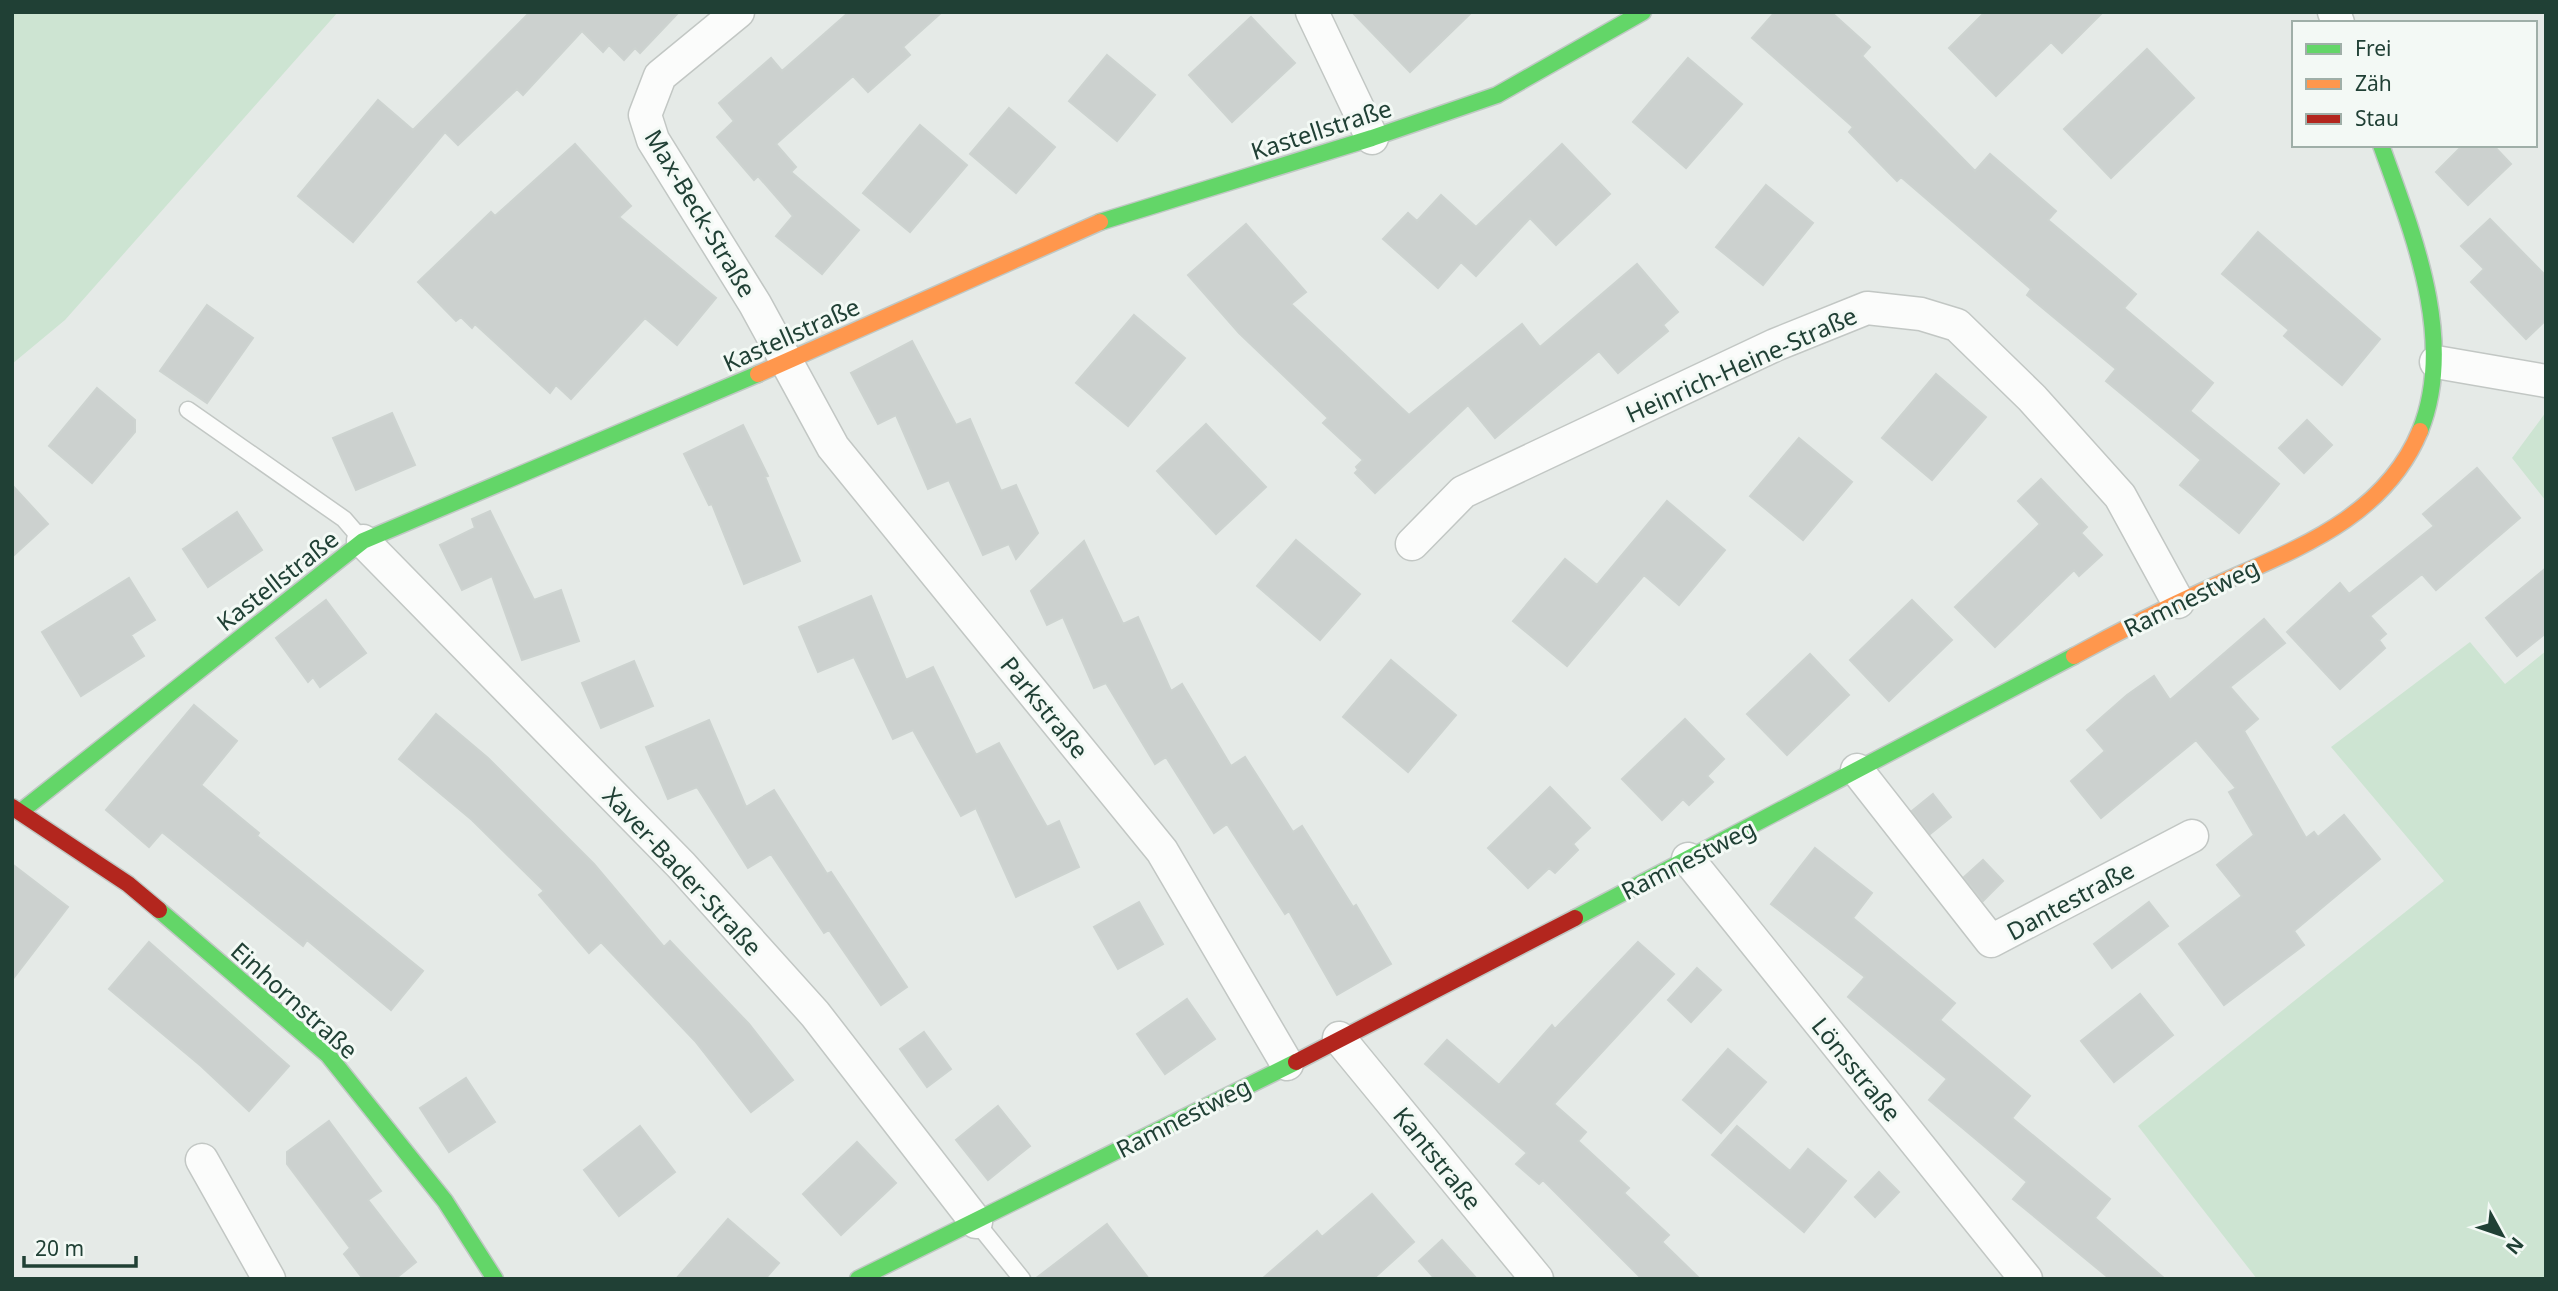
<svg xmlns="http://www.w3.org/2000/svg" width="2558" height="1291" viewBox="0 0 2558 1291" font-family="'Noto Sans',sans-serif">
<rect width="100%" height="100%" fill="#e5eae7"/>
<path fill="#cde4d2" d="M 12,12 L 338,12 L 65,320 L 12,364 Z
M 2546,412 L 2546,501 L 2512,458 Z
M 2470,642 L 2505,684 L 2546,651 L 2546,1279 L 2257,1279 L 2138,1126 L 2444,881 L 2331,747 Z"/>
<path fill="#ccd1cf" stroke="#cdd3d0" stroke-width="2" d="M 530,12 L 679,12 L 640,53 L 635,48 L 624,60 L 609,45 L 603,52 L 582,31 L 523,95 L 517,89 L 458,145 L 445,132 L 353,242 L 298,196 L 378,100 L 413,130 Z
M 849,12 L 942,12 L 903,47 L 910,55 L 868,92 L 853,76 L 776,144 L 796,167 L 791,172 L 859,230 L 822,274 L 776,236 L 793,216 L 758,176 L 754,180 L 717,137 L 734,121 L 719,103 L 771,58 L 782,71 Z
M 1352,12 L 1472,12 L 1410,72 Z
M 1775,12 L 1831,12 L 1870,47 L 1862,56 L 1975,171 L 1990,154 L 2056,211 L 2048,220 L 2136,294 L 2124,308 L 2213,383 L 2190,411 L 2279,484 L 2239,533 L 2180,485 L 2201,460 L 2106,381 L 2116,369 L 2027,295 L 2031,289 L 1901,177 L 1897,181 L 1849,132 L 1853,127 L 1752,38 Z
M 1985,12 L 2103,12 L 2062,53 L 2051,42 L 1996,96 L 1949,48 Z
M 1251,17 L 1295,63 L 1232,122 L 1189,75 Z
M 2147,49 L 2194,98 L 2111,178 L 2064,129 Z
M 1107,55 L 1155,95 L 1117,141 L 1069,101 Z
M 1688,58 L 1742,104 L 1686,168 L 1633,122 Z
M 1009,108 L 1055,147 L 1016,193 L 970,154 Z
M 920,125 L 967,165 L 910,232 L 863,193 Z
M 575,144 L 631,206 L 619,217 L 716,298 L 677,345 L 645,318 L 571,399 L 556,385 L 550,393 L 475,324 L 472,328 L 461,317 L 456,321 L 418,282 L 491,212 L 495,216 Z
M 1562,144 L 1610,194 L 1556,245 L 1530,218 L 1476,276 L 1461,262 L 1438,288 L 1383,239 L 1408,213 L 1417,221 L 1441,195 L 1476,227 Z
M 2463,145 L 2493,145 L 2511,164 L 2468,205 L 2436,172 Z
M 1766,185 L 1813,223 L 1763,285 L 1716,247 Z
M 2490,219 L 2546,276 L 2546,320 L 2526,339 L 2471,282 L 2484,269 L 2461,246 Z
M 1246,224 L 1306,292 L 1291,304 L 1409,415 L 1522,324 L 1540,347 L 1637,264 L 1678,312 L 1663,325 L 1668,331 L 1618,373 L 1599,351 L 1495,438 L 1468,405 L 1375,493 L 1355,473 L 1358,470 L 1356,467 L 1363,460 L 1323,423 L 1328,418 L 1239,333 L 1188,275 Z
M 2258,232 L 2380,339 L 2342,385 L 2284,336 L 2289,330 L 2222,274 Z
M 207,305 L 253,338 L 207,403 L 160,371 Z
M 1134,315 L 1185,358 L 1128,426 L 1076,383 Z
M 912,341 L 956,425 L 970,419 L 1001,491 L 1016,485 L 1038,533 L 1016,559 L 1009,544 L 983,555 L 949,480 L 928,489 L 896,415 L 878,424 L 851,373 Z
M 1936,374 L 1986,417 L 1932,480 L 1882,438 Z
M 97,388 L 135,420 L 135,432 L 92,483 L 49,446 Z
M 392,413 L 415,465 L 356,490 L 333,438 Z
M 2307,420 L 2332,445 L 2304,473 L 2279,448 Z
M 1206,424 L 1266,487 L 1216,534 L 1157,471 Z
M 743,425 L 768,476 L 765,477 L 800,561 L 744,584 L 712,504 L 709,505 L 684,454 Z
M 1799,438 L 1852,482 L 1803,540 L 1750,496 Z
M 2477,468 L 2520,518 L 2436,590 L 2422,574 L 2370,616 L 2386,634 L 2379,640 L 2385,648 L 2340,689 L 2287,632 L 2340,583 L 2349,594 L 2434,526 L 2423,514 Z
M 2041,479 L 2087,527 L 2081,533 L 2102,555 L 2079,576 L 2074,570 L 1995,647 L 1955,607 L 2040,524 L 2018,501 Z
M 12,485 L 48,524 L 12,557 Z
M 1667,501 L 1725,550 L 1679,605 L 1644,575 L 1567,666 L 1513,621 L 1565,559 L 1597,585 Z
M 490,511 L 534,600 L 561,590 L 579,641 L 522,660 L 492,576 L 462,590 L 440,545 L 475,528 L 472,519 Z
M 237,512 L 262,550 L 208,587 L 183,549 Z
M 1296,540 L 1360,594 L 1320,640 L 1257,586 Z
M 1084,541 L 1123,624 L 1138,617 L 1171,691 L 1182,684 L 1231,766 L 1245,757 L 1293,832 L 1302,826 L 1353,907 L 1356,905 L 1391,964 L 1337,995 L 1289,911 L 1285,914 L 1227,824 L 1214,833 L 1166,757 L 1155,764 L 1106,683 L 1094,688 L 1063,617 L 1047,625 L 1031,591 Z
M 2546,568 L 2546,633 L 2517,656 L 2486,618 Z
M 129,578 L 155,620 L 131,635 L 144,656 L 81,696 L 42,632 Z
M 871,596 L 906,680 L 933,667 L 976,755 L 999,743 L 1047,827 L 1059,821 L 1079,867 L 1016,897 L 976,808 L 961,816 L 913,730 L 893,739 L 854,657 L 818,672 L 799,627 Z
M 326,600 L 366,653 L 320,687 L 313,677 L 308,682 L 276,638 Z
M 1912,600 L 1952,640 L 1889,701 L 1850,660 Z
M 2264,619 L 2285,643 L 2230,687 L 2258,719 L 2244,731 L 2306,838 L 2314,832 L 2318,837 L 2344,815 L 2380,859 L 2294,931 L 2304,945 L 2224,1005 L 2179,944 L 2242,896 L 2217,865 L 2254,835 L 2229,792 L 2236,788 L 2196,740 L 2101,818 L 2071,781 L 2105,751 L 2087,730 L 2127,695 L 2154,676 L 2170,700 Z
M 1810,654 L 1849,695 L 1787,755 L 1747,714 Z
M 1391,660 L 1456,715 L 1408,772 L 1343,717 Z
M 634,661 L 653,706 L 601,728 L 582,683 Z
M 194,705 L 237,741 L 201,785 L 259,833 L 257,836 L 423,971 L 391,1010 L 307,940 L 303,946 L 162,832 L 149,847 L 106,810 Z
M 436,714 L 488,758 L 594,864 L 664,947 L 670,941 L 749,1024 L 793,1080 L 751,1112 L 695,1041 L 601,942 L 589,953 L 539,895 L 544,891 L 472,820 L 399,759 Z
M 1685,719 L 1724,759 L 1707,776 L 1713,782 L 1689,805 L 1683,799 L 1662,820 L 1622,779 Z
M 709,720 L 746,807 L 774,790 L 827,874 L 831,872 L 907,987 L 881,1005 L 829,930 L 824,933 L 771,854 L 748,868 L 697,787 L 668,799 L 646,747 Z
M 1550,787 L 1590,828 L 1573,844 L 1578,850 L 1555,873 L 1549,868 L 1528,888 L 1488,848 Z
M 1933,794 L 1951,817 L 1930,834 L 1912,811 Z
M 1815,848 L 1872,893 L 1853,918 L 1955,1003 L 1940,1020 L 2030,1096 L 2012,1118 L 2110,1199 L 2095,1218 L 2165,1279 L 2110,1279 L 2013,1199 L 2027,1182 L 1929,1100 L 1947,1079 L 1848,997 L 1865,977 L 1771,904 Z
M 1983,860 L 2003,881 L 1983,901 L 1964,877 Z
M 12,864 L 68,907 L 12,980 Z
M 1139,902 L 1163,944 L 1118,969 L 1094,927 Z
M 2149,902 L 2168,926 L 2112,968 L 2094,944 Z
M 149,942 L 289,1066 L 249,1111 L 201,1066 L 109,989 Z
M 1638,942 L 1674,974 L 1554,1104 L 1586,1132 L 1578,1141 L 1629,1188 L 1624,1193 L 1669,1235 L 1662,1242 L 1700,1279 L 1642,1279 L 1543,1180 L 1539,1184 L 1516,1164 L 1527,1153 L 1425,1064 L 1447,1040 L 1499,1085 L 1552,1025 L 1555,1029 Z
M 1697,968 L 1721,990 L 1691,1022 L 1668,1000 Z
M 2140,994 L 2173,1035 L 2114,1082 L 2081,1041 Z
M 1187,999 L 1215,1039 L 1165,1074 L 1137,1034 Z
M 924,1032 L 951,1069 L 927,1087 L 900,1049 Z
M 1728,1049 L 1766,1082 L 1721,1133 L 1683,1100 Z
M 466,1078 L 495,1122 L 449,1152 L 420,1108 Z
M 998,1106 L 1030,1146 L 988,1180 L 956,1140 Z
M 329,1121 L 381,1191 L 368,1200 L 416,1262 L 395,1279 L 363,1279 L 344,1254 L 350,1248 L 287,1164 L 287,1152 Z
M 640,1126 L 675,1172 L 619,1216 L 584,1170 Z
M 1737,1126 L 1790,1171 L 1808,1149 L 1846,1181 L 1804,1232 L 1712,1155 Z
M 857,1142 L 896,1183 L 841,1235 L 803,1194 Z
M 1879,1172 L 1899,1192 L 1875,1217 L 1855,1197 Z
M 1372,1194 L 1414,1242 L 1373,1279 L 1262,1279 L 1317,1231 L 1322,1237 Z
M 728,1219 L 779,1263 L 765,1279 L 676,1279 Z
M 1107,1224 L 1149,1279 L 1035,1279 Z
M 1442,1240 L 1477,1279 L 1435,1279 L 1419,1261 Z"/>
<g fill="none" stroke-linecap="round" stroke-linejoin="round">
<defs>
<path id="lane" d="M 188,410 L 344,519 L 363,541
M 976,1222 L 1022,1279"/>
<path id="street" d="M 738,12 L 660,76 L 645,115 L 653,140 L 755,304 L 833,447 L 1162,851 L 1287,1064
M 1312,12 L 1372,138
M 2334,12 L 2338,23
M 2436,362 L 2546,381
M 363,541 L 681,865 L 815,1014 L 976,1222
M 1412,544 L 1463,492 L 1775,345 L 1867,308 L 1921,314 L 1957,325 L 2032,398 L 2120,496 L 2178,602
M 1857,770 L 1991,941 L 2192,836
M 1688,859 L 2026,1279
M 1339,1038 L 1537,1279
M 202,1160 L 269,1279"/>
<path id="fast" d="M 2381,145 C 2412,232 2457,339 2420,431
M 1100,222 L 1372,138 L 1497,95 L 1643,12
M 20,812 L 363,541 L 758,374
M 159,910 L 328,1055 L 445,1201 L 495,1279
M 1575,918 L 2074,656
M 858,1279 L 1296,1062"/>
<path id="slow" d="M 758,374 L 1100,222
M 2074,656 C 2116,633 2159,611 2203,591 C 2286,552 2382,523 2420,431"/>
<path id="jam" d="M 12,807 L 128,884 L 159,910
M 1296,1062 L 1575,918"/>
</defs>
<use href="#lane" stroke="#c2c7c4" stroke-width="19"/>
<use href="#street" stroke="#c2c7c4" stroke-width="35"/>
<use href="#fast" stroke="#c0c8c4" stroke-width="19"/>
<use href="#slow" stroke="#c0c8c4" stroke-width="19"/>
<use href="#jam" stroke="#c0c8c4" stroke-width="19"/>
<use href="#lane" stroke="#fbfcfb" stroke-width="16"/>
<use href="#street" stroke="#fbfcfb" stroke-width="32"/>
<use href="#fast" stroke="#63d668" stroke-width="16"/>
<use href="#slow" stroke="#ff974d" stroke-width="16"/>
<use href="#jam" stroke="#b3261e" stroke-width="16"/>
</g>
<g text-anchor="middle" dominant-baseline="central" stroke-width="6" stroke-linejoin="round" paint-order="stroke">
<g font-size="24" fill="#204035" stroke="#f3f9f5">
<text transform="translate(1321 129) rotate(-18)">Kastellstraße</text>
<text transform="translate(701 213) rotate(59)">Max-Beck-Straße</text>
<text transform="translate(791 334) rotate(-24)">Kastellstraße</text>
<text transform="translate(1741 364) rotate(-24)">Heinrich-Heine-Straße</text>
<text transform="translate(277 580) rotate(-38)">Kastellstraße</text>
<text transform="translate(2191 597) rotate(-26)">Ramnestweg</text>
<text transform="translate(1045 707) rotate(51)">Parkstraße</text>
<text transform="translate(1688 859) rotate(-27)">Ramnestweg</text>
<text transform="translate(683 871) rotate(47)">Xaver-Bader-Straße</text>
<text transform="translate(2070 900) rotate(-28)">Dantestraße</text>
<text transform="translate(295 1000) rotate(42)">Einhornstraße</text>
<text transform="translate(1857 1069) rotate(51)">Lönsstraße</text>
<text transform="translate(1183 1117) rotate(-27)">Ramnestweg</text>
<text transform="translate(1438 1158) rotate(51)">Kantstraße</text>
</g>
</g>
<rect width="2558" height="1291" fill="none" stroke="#204035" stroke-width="28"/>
<rect x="2292" y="21" width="245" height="126" fill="#f3f9f5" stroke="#9fafa8" stroke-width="2"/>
<rect x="2306" y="44" width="35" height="10" fill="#63d668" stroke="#9fafa8" stroke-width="2"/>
<text x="2355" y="56" font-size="21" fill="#204035">Frei</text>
<rect x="2306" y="79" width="35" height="10" fill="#ff974d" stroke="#9fafa8" stroke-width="2"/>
<text x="2355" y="91" font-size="21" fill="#204035">Zäh</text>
<rect x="2306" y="114" width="35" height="10" fill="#b3261e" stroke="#9fafa8" stroke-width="2"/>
<text x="2355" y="126" font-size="21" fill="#204035">Stau</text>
<g transform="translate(2502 1235) rotate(130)" stroke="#f3f9f5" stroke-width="5" paint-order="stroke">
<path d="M0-5L12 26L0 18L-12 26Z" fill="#204035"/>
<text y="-10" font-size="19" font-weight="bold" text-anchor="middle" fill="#204035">N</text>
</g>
<path d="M24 1256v10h112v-10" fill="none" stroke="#204035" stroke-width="3.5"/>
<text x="35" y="1256" font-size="21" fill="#204035" stroke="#f3f9f5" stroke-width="5" paint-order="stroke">20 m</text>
</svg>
